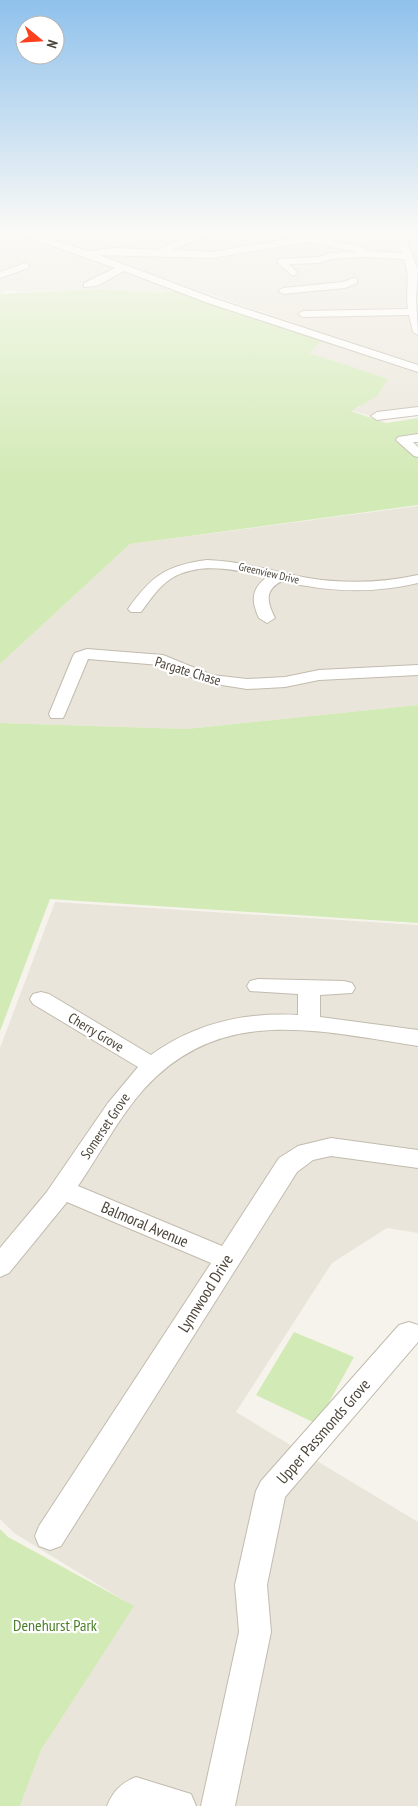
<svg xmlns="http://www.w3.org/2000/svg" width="418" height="1806" viewBox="0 0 418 1806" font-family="'PT Sans Narrow',sans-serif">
<rect width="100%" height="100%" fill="#f6f3ec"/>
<path fill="#eae5da" d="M 17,229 L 418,229 L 418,366 L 39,235 Z
M 0,231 L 114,266 L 175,290 L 162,293 L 97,289 L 18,292 L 8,290 L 0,293 Z
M 322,340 L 418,371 L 418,409 L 370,416 L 350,410 L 360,407 L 309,353 Z
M 418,506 L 418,705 L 186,729 L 0,723 L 0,664 L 130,544 Z
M 55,902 L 418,925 L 418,1233 L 387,1228 L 332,1263 L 236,1412 L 418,1522 L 418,1806 L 20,1806 L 41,1750 L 133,1606 L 14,1533 L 0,1519 L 0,1048 Z"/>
<path fill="#d2eab5" d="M 97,289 L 162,293 L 175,290 L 322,340 L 309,353 L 388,379 L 377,396 L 351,411 L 386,423 L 418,418 L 418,437 L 398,441 L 418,455 L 418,505 L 130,544 L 0,664 L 0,294 Z
M 418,705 L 418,923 L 50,899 L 0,1031 L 0,723 L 186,729 Z
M 294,1332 L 354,1357 L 317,1424 L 256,1395 Z
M 0,1529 L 8,1537 L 134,1606 L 41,1750 L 20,1806 L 0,1806 Z"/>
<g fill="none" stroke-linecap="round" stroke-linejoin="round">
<defs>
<path id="minor" d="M 4,229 L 19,229 L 88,251 L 114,248 L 159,250 L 171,243 L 209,229 L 223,229 L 171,250 L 212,252 L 308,236 L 363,247 L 367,251 L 402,253 C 397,241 398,238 407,229 L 417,229 L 407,242 L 418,270 L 416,297 L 418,335 L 413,332 L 409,315 L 303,317 L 298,314 L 303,311 L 408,309 C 405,290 411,277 404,259 L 364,257 L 331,259 L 319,263 L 289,264 L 298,273 L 293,276 L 278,263 L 278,259 L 318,257 L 330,253 L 357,252 L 308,242 L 212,258 L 99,255 L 216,299 L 418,365 L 418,372 L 208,303 L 124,271 L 97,286 L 84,287 L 84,283 L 115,268 Z
M 25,263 L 30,266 L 28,268 L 0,278 L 0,272 Z
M 353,278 L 357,279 L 357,283 L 345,288 L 283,294 L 278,291 L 283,288 L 343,282 Z
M 418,407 L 418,415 L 377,420 L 371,416 L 377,412 Z
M 418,434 L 418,442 L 413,442 L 418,447 L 418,457 L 414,456 L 396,440 L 398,437 Z
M 207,560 C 242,561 274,572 308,578 C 345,584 381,583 418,575 L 418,583 C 372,594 328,592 282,581 C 264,590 267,602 275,618 L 267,623 L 259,618 C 251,601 251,589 267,577 C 238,570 200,561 172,578 C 159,586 150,600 141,612 L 131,612 L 128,609 C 151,576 167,565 207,560 Z
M 87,649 L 163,655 L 212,675 L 247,679 L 285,677 L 319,670 L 418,665 L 418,675 L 319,680 L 285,687 L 247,689 L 203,682 L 160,665 L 88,659 L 65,714 L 63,718 L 51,718 L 49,714 L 73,656 L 75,653 Z
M 258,979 L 344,981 L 352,983 L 355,988 L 352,993 L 320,995 L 320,1017 L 418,1030 L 418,1046 C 318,1031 221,1004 144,1089 C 118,1118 100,1154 78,1186 L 222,1246 L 279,1158 L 298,1146 L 331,1138 L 418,1150 L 418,1168 L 331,1156 L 313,1160 L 297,1172 L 61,1546 L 50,1550 L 39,1546 L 35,1536 L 39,1526 L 211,1263 L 67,1202 L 9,1273 L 0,1277 L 0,1248 L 46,1193 L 108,1103 L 138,1067 L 33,1004 L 30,999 L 33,994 L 41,992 L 49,994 L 151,1055 C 195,1023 245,1012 298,1015 L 298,994 L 250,991 L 247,986 L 250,981 Z
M 409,1322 L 418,1325 L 418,1342 L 285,1497 L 267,1585 L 271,1632 L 235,1806 L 201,1806 L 239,1632 L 235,1585 L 256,1491 L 261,1481 L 399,1325 Z
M 136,1777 L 191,1794 L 196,1806 L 107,1806 C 113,1791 121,1783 136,1777 Z"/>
</defs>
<use href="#minor" stroke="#c2bbae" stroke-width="2"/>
<use href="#minor" fill="#fff" fill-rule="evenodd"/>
</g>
<linearGradient id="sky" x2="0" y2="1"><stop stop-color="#8fc1ec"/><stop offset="0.48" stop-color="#fbfaf6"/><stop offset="1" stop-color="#fbfaf6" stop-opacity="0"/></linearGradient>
<rect width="418" height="482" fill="url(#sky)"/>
<g text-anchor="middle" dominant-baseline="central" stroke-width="4.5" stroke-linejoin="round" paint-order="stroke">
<g font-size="11" fill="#4b4439" stroke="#fff">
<text transform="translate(269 573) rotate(13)">Greenview Drive</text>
</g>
<g font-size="14" fill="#4b4439" stroke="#fff">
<text transform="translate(188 671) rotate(17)">Pargate Chase</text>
<text transform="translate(96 1032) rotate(31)">Cherry Grove</text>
<text transform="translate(105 1126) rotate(-56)">Somerset Grove</text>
</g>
<g font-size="16" fill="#4b4439" stroke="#fff">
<text transform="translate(145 1224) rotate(23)">Balmoral Avenue</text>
<text transform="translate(205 1293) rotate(-58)">Lynnwood Drive</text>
<text transform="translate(323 1431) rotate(-49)">Upper Passmonds Grove</text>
</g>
<g font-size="16" fill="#4a7f2a" stroke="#fff">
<text x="55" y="1625">Denehurst Park</text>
</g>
</g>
<g transform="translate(40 40) rotate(108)"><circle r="24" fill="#ffffff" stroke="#b7b4b0"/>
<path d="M0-4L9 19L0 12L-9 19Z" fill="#fc3f1d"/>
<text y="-8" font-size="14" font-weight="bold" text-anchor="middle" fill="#4b4439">N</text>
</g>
</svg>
